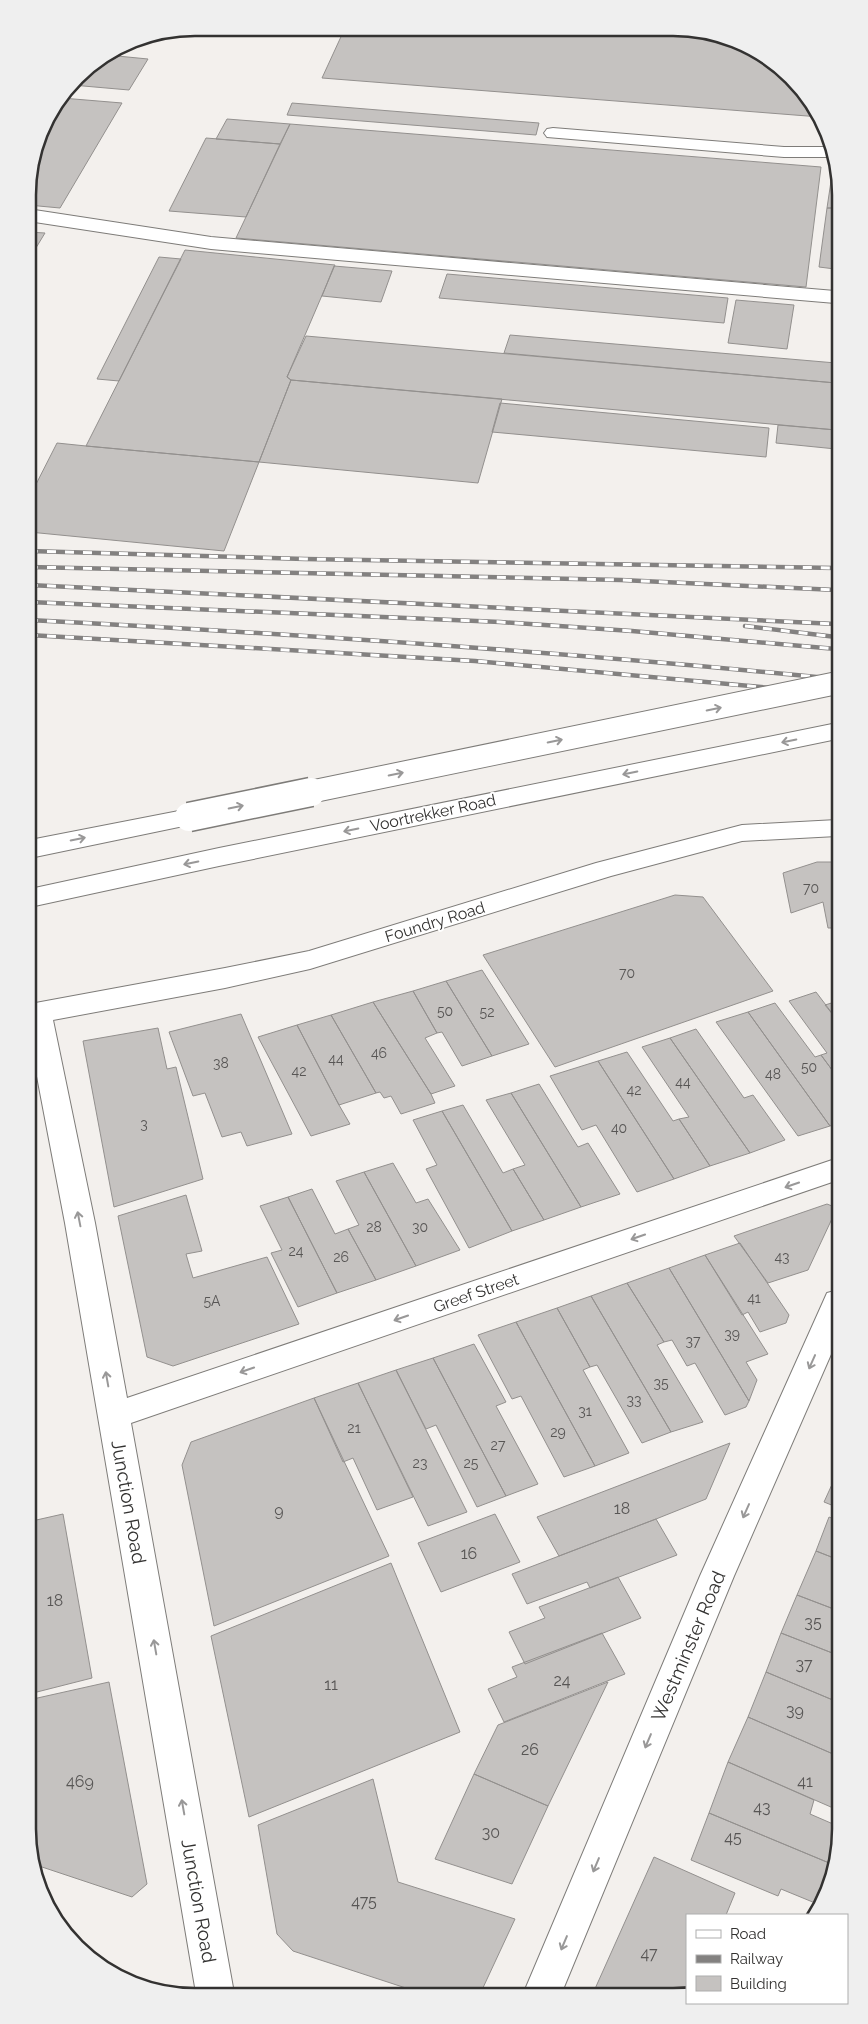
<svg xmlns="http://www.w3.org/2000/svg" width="868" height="2024" viewBox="0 0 868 2024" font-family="Raleway,sans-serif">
<rect width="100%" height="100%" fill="#f3f0ed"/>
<path fill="#c5c2c0" stroke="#93908e" d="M 273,28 L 345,28 L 342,35 L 272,30 Z
M 345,28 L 705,31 L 784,69 L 818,111 L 820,117 L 322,78 Z
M 107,55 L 148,59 L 129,90 L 72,85 L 84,69 Z
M 62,98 L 122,103 L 60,208 L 28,205 L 28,184 L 45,121 Z
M 292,103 L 539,123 L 536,135 L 287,115 Z
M 227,119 L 290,124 L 280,144 L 216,139 Z
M 290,124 L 821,167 L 806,287 L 236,238 Z
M 206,138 L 280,144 L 246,217 L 169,211 Z
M 834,161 L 835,161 L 835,208 L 827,208 Z
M 827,208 L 835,208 L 835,269 L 819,267 Z
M 28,232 L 45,233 L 28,261 Z
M 185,250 L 335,265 L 287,377 L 291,380 L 259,462 L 86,446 Z
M 159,257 L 181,259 L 119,381 L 97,379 Z
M 334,266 L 392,271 L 381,302 L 322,296 Z
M 447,274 L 728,298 L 724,323 L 439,298 Z
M 736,300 L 794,305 L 787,349 L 728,343 Z
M 510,335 L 836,363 L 836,383 L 504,353 Z
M 306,336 L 836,383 L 836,430 L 291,380 L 287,377 Z
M 291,380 L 502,399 L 478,483 L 259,462 Z
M 500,403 L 769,428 L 766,457 L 492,432 Z
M 778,425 L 836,430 L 836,449 L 776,443 Z
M 57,443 L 86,446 L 259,462 L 224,551 L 29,532 L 29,498 Z
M 817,862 L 837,862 L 837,928 L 828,928 L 823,902 L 791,913 L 783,873 Z
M 675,895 L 703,897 L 773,991 L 555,1067 L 483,955 Z
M 482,970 L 529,1044 L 492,1056 L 446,981 Z
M 446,981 L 492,1056 L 462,1066 L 442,1032 L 437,1033 L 413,991 Z
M 413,991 L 437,1033 L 425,1038 L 455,1086 L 431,1094 L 373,1002 Z
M 816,992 L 838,1021 L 838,1078 L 821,1055 L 827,1053 L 789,1001 Z
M 838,1001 L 838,1021 L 825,1005 Z
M 373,1002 L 431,1094 L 435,1103 L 401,1114 L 391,1096 L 384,1098 L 380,1092 L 376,1093 L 331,1015 Z
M 775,1003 L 815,1057 L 821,1055 L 838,1078 L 838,1123 L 830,1126 L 748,1012 Z
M 748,1012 L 830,1126 L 798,1136 L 716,1022 Z
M 241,1014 L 292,1134 L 247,1146 L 241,1132 L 222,1137 L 205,1093 L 193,1096 L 169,1032 Z
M 331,1015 L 376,1093 L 339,1105 L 297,1025 Z
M 297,1025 L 339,1105 L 350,1124 L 311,1136 L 258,1037 Z
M 158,1028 L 167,1069 L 176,1067 L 203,1179 L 114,1207 L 83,1041 Z
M 696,1029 L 744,1098 L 753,1095 L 785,1140 L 750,1153 L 670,1038 Z
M 670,1038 L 750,1153 L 710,1166 L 679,1119 L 689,1117 L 642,1047 Z
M 627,1052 L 673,1121 L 679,1119 L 710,1166 L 674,1179 L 598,1061 Z
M 598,1061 L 674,1179 L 637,1192 L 596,1125 L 582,1130 L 550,1076 Z
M 539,1084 L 578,1147 L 588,1143 L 620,1194 L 581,1207 L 511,1093 Z
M 511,1093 L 581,1207 L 544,1220 L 513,1169 L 525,1165 L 486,1100 Z
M 463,1105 L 503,1173 L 513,1169 L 544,1220 L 512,1231 L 442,1111 Z
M 442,1111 L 512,1231 L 469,1248 L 426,1169 L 437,1165 L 413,1120 Z
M 393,1163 L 416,1203 L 428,1199 L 460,1250 L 416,1266 L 364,1172 Z
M 364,1172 L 416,1266 L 376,1280 L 348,1229 L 359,1225 L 336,1181 Z
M 312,1189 L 335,1234 L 348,1229 L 376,1280 L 337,1293 L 288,1197 Z
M 186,1195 L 202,1251 L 186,1254 L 193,1278 L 267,1257 L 299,1324 L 173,1366 L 147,1357 L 118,1216 Z
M 288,1197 L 337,1293 L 298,1307 L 271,1253 L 282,1250 L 260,1206 Z
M 827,1204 L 837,1208 L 808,1270 L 768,1283 L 734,1236 Z
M 740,1243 L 789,1315 L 786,1323 L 760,1332 L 748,1312 L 742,1315 L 705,1255 Z
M 705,1255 L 768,1354 L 746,1362 L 757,1380 L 749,1401 L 669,1268 Z
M 669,1268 L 749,1401 L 746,1407 L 725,1415 L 695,1363 L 687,1366 L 672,1340 L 664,1342 L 627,1283 Z
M 627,1283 L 664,1342 L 657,1345 L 703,1422 L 671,1432 L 591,1296 Z
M 591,1296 L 671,1432 L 642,1443 L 597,1365 L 590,1367 L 557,1308 Z
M 557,1308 L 590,1367 L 583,1370 L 629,1453 L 595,1466 L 516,1322 Z
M 516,1322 L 595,1466 L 564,1477 L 521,1396 L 512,1399 L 478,1335 Z
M 474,1344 L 506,1402 L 496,1406 L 538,1484 L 506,1496 L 433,1358 Z
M 433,1358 L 506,1496 L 477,1507 L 436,1425 L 426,1429 L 396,1370 Z
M 396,1370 L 467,1512 L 428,1526 L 358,1383 Z
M 358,1383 L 413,1497 L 377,1510 L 353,1458 L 343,1462 L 314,1398 Z
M 314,1398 L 389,1556 L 214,1626 L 182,1465 L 191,1442 Z
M 730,1443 L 706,1499 L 656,1519 L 559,1556 L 537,1517 Z
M 839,1469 L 839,1508 L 824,1502 Z
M 63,1514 L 92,1678 L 33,1693 L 32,1521 Z
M 495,1514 L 520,1562 L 441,1592 L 418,1543 Z
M 829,1517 L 839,1521 L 839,1560 L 816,1551 Z
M 656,1519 L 677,1555 L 590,1588 L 587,1582 L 527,1604 L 512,1574 Z
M 816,1551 L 839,1560 L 839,1611 L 797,1595 Z
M 391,1563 L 460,1732 L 249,1817 L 211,1636 Z
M 618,1577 L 641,1618 L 525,1664 L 509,1632 L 545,1618 L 539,1607 Z
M 797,1595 L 839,1611 L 840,1656 L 781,1633 Z
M 602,1633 L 625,1674 L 504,1722 L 488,1689 L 517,1677 L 512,1667 Z
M 781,1633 L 840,1656 L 840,1703 L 766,1672 Z
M 766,1672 L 840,1703 L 840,1757 L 748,1717 Z
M 109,1682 L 147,1884 L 132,1897 L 33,1864 L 33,1699 Z
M 608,1682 L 548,1806 L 474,1774 L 498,1725 Z
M 748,1717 L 840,1757 L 840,1811 L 728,1762 Z
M 728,1762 L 814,1800 L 810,1814 L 840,1827 L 840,1839 L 834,1865 L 709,1813 Z
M 474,1774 L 548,1806 L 512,1884 L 435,1859 Z
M 373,1779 L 398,1882 L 515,1919 L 481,1992 L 418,1992 L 293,1951 L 277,1934 L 258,1825 Z
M 709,1813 L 834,1865 L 828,1893 L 820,1905 L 781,1889 L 778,1896 L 691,1860 Z
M 654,1857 L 735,1893 L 726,1915 L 687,1915 L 687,1991 L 594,1991 Z"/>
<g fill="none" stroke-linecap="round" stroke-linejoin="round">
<defs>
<path id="minor" d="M 553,128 L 784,147 L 833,147 L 835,157 L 784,157 L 547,137 L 544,133 L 547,129 Z
M 28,209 L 211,237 L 835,291 L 835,303 L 211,249 L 28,221 Z
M 837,820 L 837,836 L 742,841 L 611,876 L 310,969 L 225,988 L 53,1020 L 95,1223 L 127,1398 L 838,1158 L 838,1180 L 131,1423 L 234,1993 L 196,1993 L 65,1223 L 31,1045 L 30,1004 L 225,968 L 309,951 L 596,863 L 742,825 Z
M 838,1290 L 839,1336 L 734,1576 L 562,1992 L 524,1992 L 700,1576 L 823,1302 L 827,1293 Z"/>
<path id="major" d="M 837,723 L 837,739 L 219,866 L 30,907 L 30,889 L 219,848 Z
M 189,809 L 198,811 L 202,817 L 198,823 L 30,858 L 30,840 Z"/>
</defs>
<use href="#minor" stroke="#7e7c79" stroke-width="2"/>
<use href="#major" stroke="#7e7c79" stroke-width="2"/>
<use href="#minor" fill="#fff" fill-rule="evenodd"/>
<use href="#major" fill="#fff" fill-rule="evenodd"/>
<defs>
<path id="rail" d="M 29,551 L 305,559 L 836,568
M 29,567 L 621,580 L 836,590
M 29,585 L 836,624
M 29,602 L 500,622 L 632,631 L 836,649
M 29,620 C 299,634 568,652 837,679
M 745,626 L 836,637
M 29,635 L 475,661 L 837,694"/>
</defs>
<use href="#rail" stroke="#838180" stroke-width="4.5"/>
<use href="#rail" stroke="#fff" stroke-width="3" stroke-dasharray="9" stroke-linecap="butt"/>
<defs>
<path id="major-bridge-far1" d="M 305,793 L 837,683"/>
<path id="major-bridge" d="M 189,817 L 311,792"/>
</defs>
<use href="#major-bridge-far1" stroke="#7e7c79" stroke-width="24" stroke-linecap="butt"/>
<use href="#major-bridge" stroke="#7e7c79" stroke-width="31" stroke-linecap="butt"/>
<use href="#major-bridge-far1" stroke="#fff" stroke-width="22"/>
<use href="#major-bridge" stroke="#fff" stroke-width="28"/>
</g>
<defs><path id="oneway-shaft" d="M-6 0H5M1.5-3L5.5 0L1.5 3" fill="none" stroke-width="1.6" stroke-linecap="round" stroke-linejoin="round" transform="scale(1.25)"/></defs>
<g stroke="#999898">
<use href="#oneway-shaft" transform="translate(714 709) rotate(-12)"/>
<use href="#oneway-shaft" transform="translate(555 741) rotate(-12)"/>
<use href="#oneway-shaft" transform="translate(789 741) rotate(168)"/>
<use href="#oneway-shaft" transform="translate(630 773) rotate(168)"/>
<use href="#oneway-shaft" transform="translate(396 774) rotate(-12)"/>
<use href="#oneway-shaft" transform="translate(236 807) rotate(-12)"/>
<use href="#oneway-shaft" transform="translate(351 830) rotate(168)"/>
<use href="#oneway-shaft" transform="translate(78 839) rotate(-11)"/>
<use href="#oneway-shaft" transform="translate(191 863) rotate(168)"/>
<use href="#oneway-shaft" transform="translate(792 1185) rotate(161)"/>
<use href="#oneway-shaft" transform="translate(79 1219) rotate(-101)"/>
<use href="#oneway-shaft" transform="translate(638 1237) rotate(161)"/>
<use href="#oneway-shaft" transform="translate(401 1318) rotate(161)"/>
<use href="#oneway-shaft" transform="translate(812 1362) rotate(114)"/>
<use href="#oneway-shaft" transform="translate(247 1370) rotate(161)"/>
<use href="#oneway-shaft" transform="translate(107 1379) rotate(-100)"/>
<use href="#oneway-shaft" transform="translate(746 1511) rotate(114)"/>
<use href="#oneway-shaft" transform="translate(155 1647) rotate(-100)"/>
<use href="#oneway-shaft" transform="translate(648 1741) rotate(113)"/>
<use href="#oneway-shaft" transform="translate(183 1807) rotate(-100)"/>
<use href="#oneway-shaft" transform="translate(596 1865) rotate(113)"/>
<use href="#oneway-shaft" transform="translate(564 1943) rotate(113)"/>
</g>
<g text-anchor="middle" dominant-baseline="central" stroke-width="4" stroke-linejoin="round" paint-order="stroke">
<g font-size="14" fill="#585655">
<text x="811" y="888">70</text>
<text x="627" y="973">70</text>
<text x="445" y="1011">50</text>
<text x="487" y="1012">52</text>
<text x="379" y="1053">46</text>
<text x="336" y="1059">44</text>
<text x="221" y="1063">38</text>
<text x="809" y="1067">50</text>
<text x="299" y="1071">42</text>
<text x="773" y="1074">48</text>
<text x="683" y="1082">44</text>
<text x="634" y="1090">42</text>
<text x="144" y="1124">3</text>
<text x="619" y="1128">40</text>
<text x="374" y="1227">28</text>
<text x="420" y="1227">30</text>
<text x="296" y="1251">24</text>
<text x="341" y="1257">26</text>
<text x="782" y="1257">43</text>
<text x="754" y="1298">41</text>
<text x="212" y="1301">5A</text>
<text x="732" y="1334">39</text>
<text x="693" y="1341">37</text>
<text x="661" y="1383">35</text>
<text x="634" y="1400">33</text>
<text x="585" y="1411">31</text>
<text x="354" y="1428">21</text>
<text x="558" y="1432">29</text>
<text x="498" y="1445">27</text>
<text x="420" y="1463">23</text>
<text x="471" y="1463">25</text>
</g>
<g font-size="16" fill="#333231" stroke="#fff">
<text transform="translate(433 813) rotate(-12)">Voortrekker Road</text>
<text transform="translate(435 922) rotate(-17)">Foundry Road</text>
<text transform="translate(476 1293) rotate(-19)">Greef Street</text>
</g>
<g font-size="16" fill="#585655">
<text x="622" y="1508">18</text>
<text x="279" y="1510">9</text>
<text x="469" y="1553">16</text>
<text x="55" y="1600">18</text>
<text x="813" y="1622">35</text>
<text x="804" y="1664">37</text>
<text x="562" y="1680">24</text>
<text x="331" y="1684">11</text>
<text x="795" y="1710">39</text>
<text x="530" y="1749">26</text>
<text x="80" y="1781">469</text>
<text x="805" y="1781">41</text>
<text x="762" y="1807">43</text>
<text x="491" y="1832">30</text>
<text x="733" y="1837">45</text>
<text x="364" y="1901">475</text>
<text x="649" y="1953">47</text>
</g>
<g font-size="19" fill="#333231" stroke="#fff">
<text transform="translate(129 1502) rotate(80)">Junction Road</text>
<text transform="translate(688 1646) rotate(-67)">Westminster Road</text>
<text transform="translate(199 1901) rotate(80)">Junction Road</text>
</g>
</g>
<path d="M0 0H868V2024H0ZM195 36H673A159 159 0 0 1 832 195V1829A159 159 0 0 1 673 1988H195A159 159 0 0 1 36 1829V195A159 159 0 0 1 195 36Z" fill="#efefef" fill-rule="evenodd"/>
<path fill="none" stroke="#333231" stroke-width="2.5" d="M195 36H673A159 159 0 0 1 832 195V1829A159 159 0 0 1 673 1988H195A159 159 0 0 1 36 1829V195A159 159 0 0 1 195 36Z"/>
<rect x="686" y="1914" width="162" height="90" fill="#ffffff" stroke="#adadad"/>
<rect x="696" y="1930" width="25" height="8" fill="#ffffff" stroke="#adadad"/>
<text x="730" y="1939" font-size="15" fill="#333231">Road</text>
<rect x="696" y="1955" width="25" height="8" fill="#838180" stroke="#adadad"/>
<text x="730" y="1964" font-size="15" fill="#333231">Railway</text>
<rect x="696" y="1976" width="25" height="15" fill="#c5c2c0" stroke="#adadad"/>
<text x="730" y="1989" font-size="15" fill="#333231">Building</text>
</svg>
